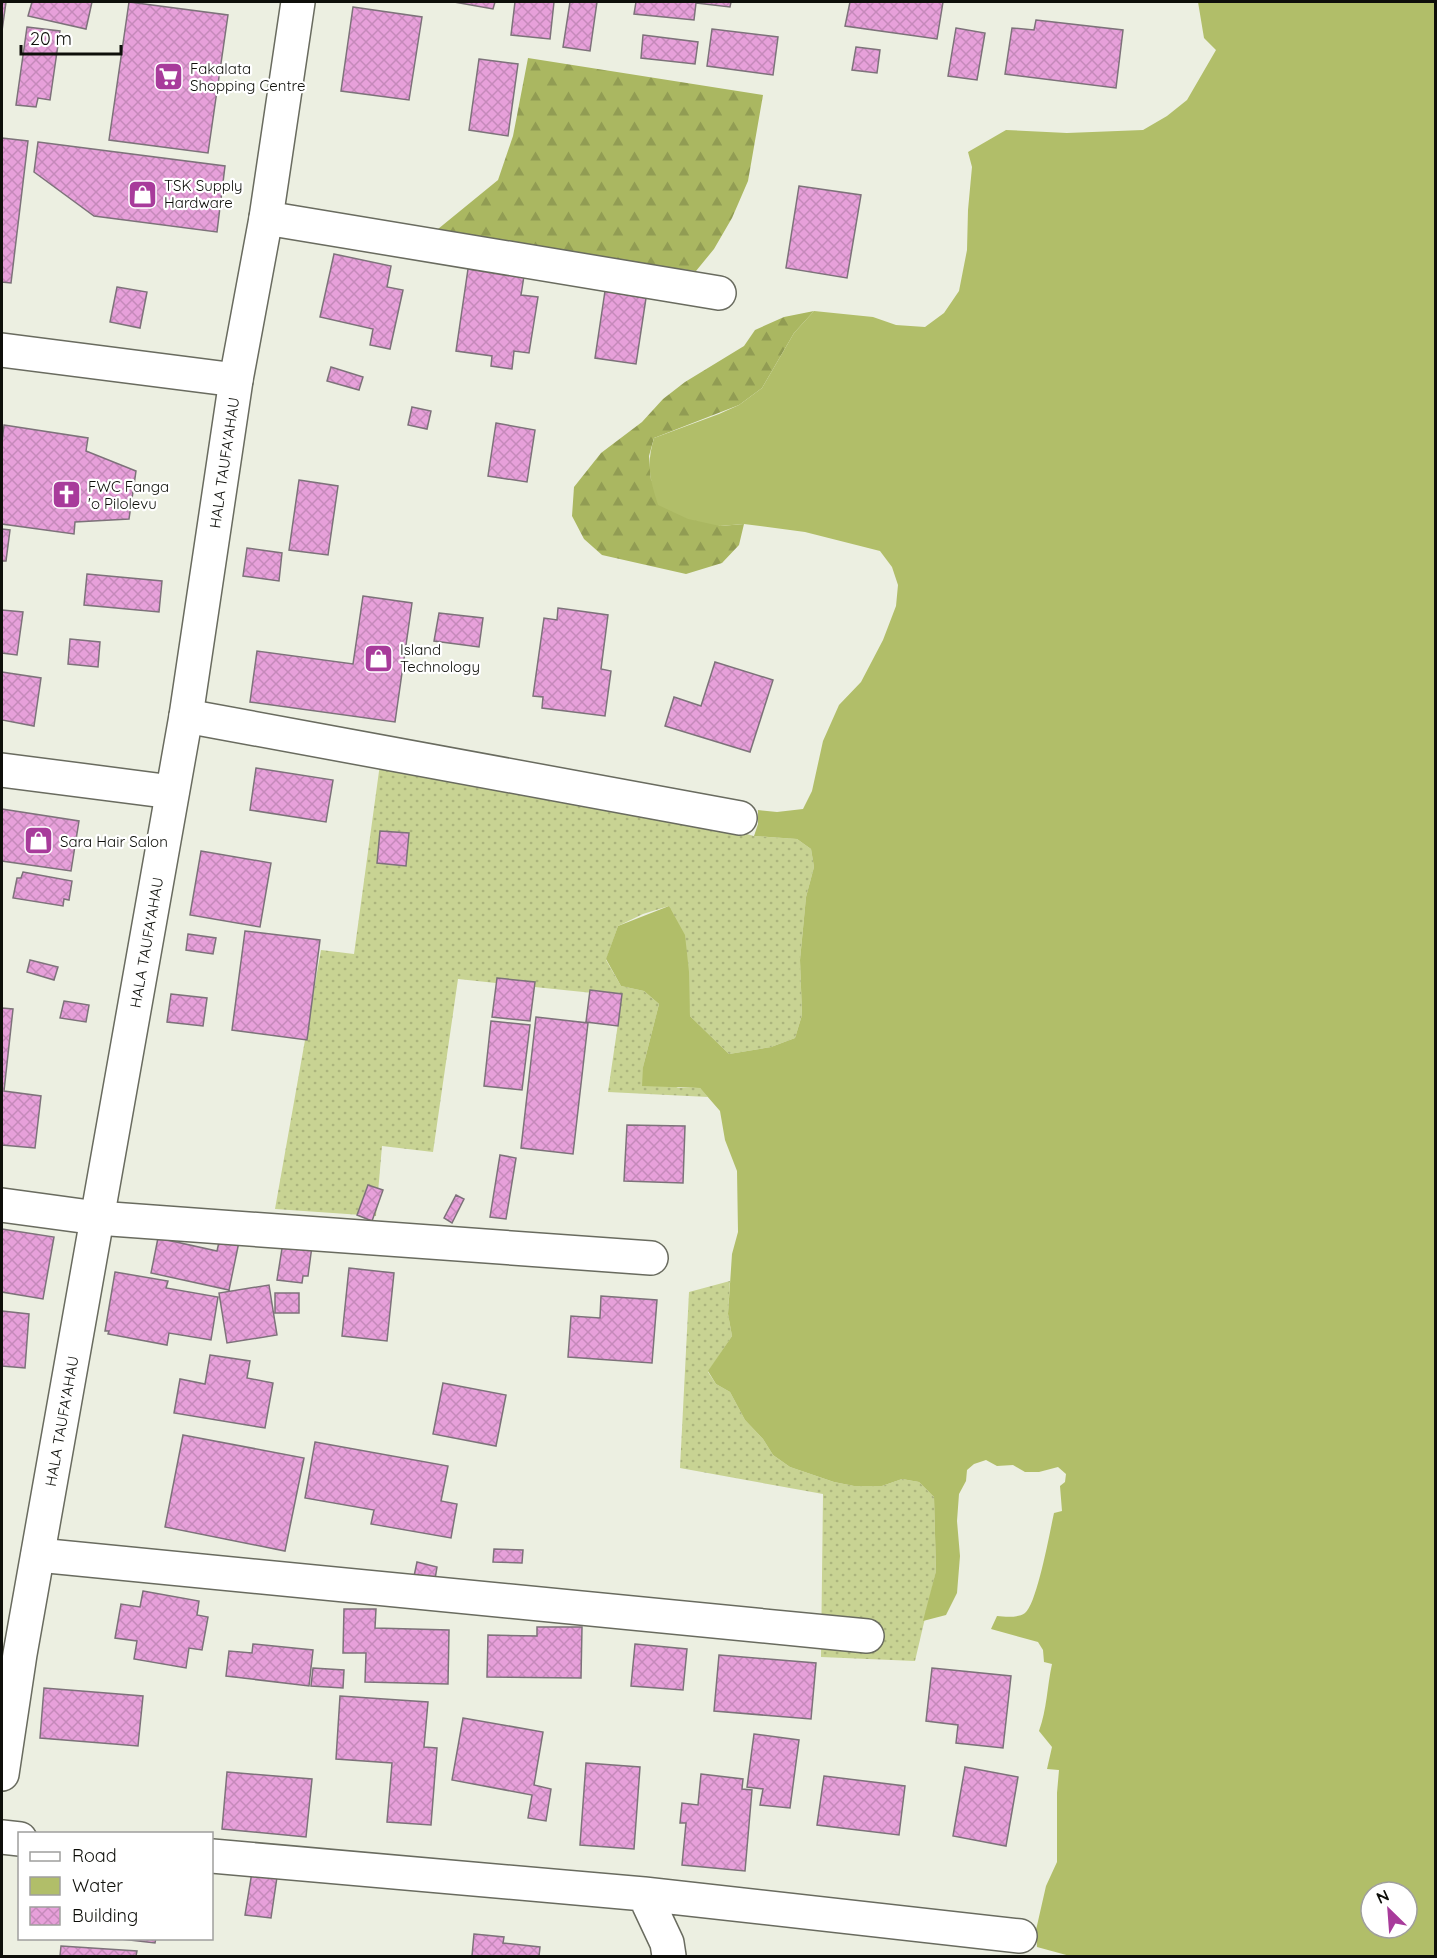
<svg xmlns="http://www.w3.org/2000/svg" width="1437" height="1958" viewBox="0 0 1437 1958" font-family="Quicksand,sans-serif">
<defs>
<pattern id="grass-dots" width="8" height="8" patternUnits="userSpaceOnUse" patternTransform="scale(1.5)"><rect width="8" height="8" fill="#c8d393"/><path d="M2 2h.1M6 6h.1" fill="none" stroke="#abb47d" stroke-width="1.8" stroke-linecap="round"/></pattern>
<pattern id="forest-firs" width="22" height="20" patternUnits="userSpaceOnUse" patternTransform="scale(1.5)"><rect width="22" height="20" fill="#aab761"/><path d="M5 1l3.5 6h-7zM16 11l3.5 6h-7z" fill="#919c53"/></pattern>
<pattern id="building-cross-hatch" width="8" height="8" patternUnits="userSpaceOnUse" patternTransform="scale(1.5)"><rect width="8" height="8" fill="#e7a0da"/><path d="M0 0l8 8M0 8l8-8" fill="none" stroke="#c589ba"/></pattern>
</defs>
<rect width="100%" height="100%" fill="#ecefe1"/>
<path fill="url(#grass-dots)" d="M 380,764 L 671,814 L 754,836 L 797,839 L 811,849 L 814,867 L 806,897 L 800,960 L 802,1015 L 795,1038 L 771,1047 L 729,1054 L 690,1016 L 688,997 L 669,906 L 643,914 L 618,926 L 606,960 L 621,986 L 644,991 L 659,1004 L 643,1067 L 678,1088 L 700,1088 L 708,1097 L 608,1092 L 622,996 L 458,979 L 433,1152 L 382,1146 L 376,1216 L 275,1209 L 321,950 L 354,954 Z
M 730,1281 L 728,1314 L 732,1336 L 708,1372 L 716,1384 L 730,1392 L 745,1420 L 763,1439 L 773,1455 L 790,1467 L 834,1482 L 854,1486 L 882,1486 L 902,1479 L 919,1482 L 934,1497 L 936,1571 L 915,1661 L 821,1657 L 823,1494 L 680,1468 L 689,1292 Z"/>
<path fill="url(#forest-firs)" d="M 528,58 L 763,95 L 748,181 L 732,218 L 714,249 L 696,271 L 427,238 L 498,180 L 513,136 Z
M 814,311 L 794,333 L 762,388 L 739,405 L 654,438 L 649,456 L 651,480 L 720,526 L 744,524 L 739,545 L 722,563 L 686,574 L 602,555 L 584,539 L 572,516 L 574,487 L 601,453 L 642,422 L 663,399 L 685,382 L 744,346 L 755,330 L 784,317 Z"/>
<path fill="#b1be69" fill-rule="evenodd" d="M 1198,2 L 1435,2 L 1435,1956 L 1070,1956 L 1037,1947 L 1036,1930 L 1046,1886 L 1057,1862 L 1057,1793 L 1059,1770 L 1047,1769 L 1052,1747 L 1039,1731 C 1047,1709 1047,1687 1052,1664 L 1044,1662 L 1043,1650 L 1038,1642 L 991,1629 L 997,1616 C 1006,1617 1018,1618 1025,1613 C 1037,1604 1050,1531 1054,1513 L 1062,1511 L 1060,1486 L 1065,1482 L 1066,1474 L 1058,1467 L 1039,1472 L 1025,1472 L 1013,1465 L 997,1466 L 986,1460 L 974,1464 L 967,1470 L 966,1481 L 959,1494 L 957,1521 L 960,1556 L 957,1593 L 946,1615 L 923,1621 L 936,1571 L 934,1497 L 919,1482 L 902,1479 L 882,1486 L 854,1486 L 834,1482 L 790,1467 L 773,1455 L 763,1439 L 745,1420 L 730,1392 L 716,1384 L 708,1371 L 732,1336 L 728,1314 L 732,1254 L 738,1232 L 737,1171 L 725,1140 L 720,1111 L 700,1088 L 642,1086 L 643,1067 L 659,1004 L 644,991 L 621,986 L 606,959 L 618,926 L 669,906 L 685,935 L 689,972 L 690,1016 L 729,1054 L 771,1047 L 795,1038 L 802,1015 L 800,960 L 806,897 L 814,867 L 811,849 L 797,839 L 754,836 L 758,824 L 758,810 L 777,812 L 803,809 L 812,791 L 823,741 L 839,705 L 861,682 L 883,640 L 896,606 L 898,585 L 892,567 L 880,551 L 805,532 L 744,524 L 720,526 L 688,519 L 658,505 C 650,479 646,465 654,438 L 719,414 L 739,405 L 762,388 L 794,333 L 814,311 L 873,317 L 896,325 L 925,327 L 944,313 L 959,291 L 967,250 L 968,210 L 972,167 L 968,152 L 1006,130 L 1067,133 L 1143,130 L 1167,116 L 1187,100 L 1216,50 L 1204,38 ZM 1371,1892 L 1407,1892 L 1407,1928 L 1371,1928 Z"/>
<path fill="url(#building-cross-hatch)" stroke="#7d727a" stroke-width="1.5" d="M 2,2 L 6,2 L 2,31 Z
M 32,2 L 92,2 L 86,29 L 28,16 Z
M 129,2 L 228,15 L 208,153 L 109,140 Z
M 454,2 L 495,2 L 493,9 Z
M 515,2 L 554,2 L 550,39 L 511,35 Z
M 570,2 L 597,2 L 590,51 L 563,47 Z
M 636,2 L 731,2 L 730,7 L 696,3 L 694,20 L 634,14 Z
M 850,2 L 943,2 L 937,39 L 845,26 Z
M 353,7 L 422,17 L 409,100 L 341,91 Z
M 1036,20 L 1123,30 L 1116,88 L 1005,74 L 1012,28 L 1034,30 Z
M 27,27 L 60,31 L 50,100 L 38,98 L 36,107 L 16,105 Z
M 956,28 L 985,33 L 977,80 L 948,76 Z
M 712,29 L 778,37 L 773,75 L 707,66 Z
M 643,35 L 698,42 L 695,64 L 641,58 Z
M 856,47 L 880,50 L 877,73 L 852,70 Z
M 479,59 L 518,64 L 508,136 L 469,130 Z
M 2,138 L 28,141 L 11,283 L 2,282 Z
M 38,142 L 225,166 L 217,232 L 94,216 L 34,172 Z
M 799,186 L 861,195 L 847,278 L 786,268 Z
M 334,254 L 391,266 L 387,287 L 403,290 L 390,349 L 370,345 L 373,329 L 320,317 Z
M 468,269 L 524,276 L 521,295 L 538,297 L 529,353 L 514,351 L 512,369 L 491,366 L 492,356 L 456,351 Z
M 117,287 L 147,292 L 140,328 L 110,322 Z
M 605,291 L 646,298 L 636,364 L 595,358 Z
M 331,367 L 363,377 L 359,390 L 327,381 Z
M 412,407 L 431,411 L 427,429 L 408,425 Z
M 496,423 L 535,430 L 527,482 L 488,476 Z
M 4,425 L 88,438 L 86,451 L 136,471 L 129,519 L 75,522 L 74,534 L 2,524 L 2,442 Z
M 299,480 L 338,486 L 328,555 L 289,550 Z
M 2,529 L 10,530 L 6,561 L 2,561 Z
M 247,548 L 282,553 L 279,581 L 243,576 Z
M 87,574 L 162,581 L 159,612 L 84,605 Z
M 363,596 L 412,603 L 395,722 L 250,702 L 257,651 L 353,664 Z
M 558,608 L 608,615 L 601,669 L 611,671 L 605,716 L 542,708 L 543,697 L 533,696 L 544,618 L 557,620 Z
M 2,610 L 23,612 L 17,655 L 2,653 Z
M 439,613 L 483,618 L 479,647 L 434,641 Z
M 70,639 L 100,642 L 98,667 L 68,664 Z
M 715,662 L 773,680 L 750,752 L 665,726 L 674,697 L 701,706 Z
M 2,672 L 41,678 L 34,726 L 2,720 Z
M 256,768 L 333,780 L 326,822 L 250,810 Z
M 2,809 L 79,821 L 71,871 L 2,861 Z
M 380,831 L 409,833 L 406,866 L 377,863 Z
M 201,851 L 271,863 L 260,927 L 190,915 Z
M 23,872 L 72,881 L 69,900 L 64,899 L 63,906 L 13,898 L 17,878 L 21,878 Z
M 245,931 L 320,940 L 307,1040 L 232,1030 Z
M 188,934 L 216,938 L 213,954 L 186,950 Z
M 30,960 L 58,967 L 54,980 L 27,972 Z
M 497,978 L 535,982 L 530,1021 L 492,1017 Z
M 590,990 L 622,994 L 618,1026 L 586,1022 Z
M 171,994 L 207,998 L 203,1026 L 167,1022 Z
M 64,1001 L 89,1005 L 86,1022 L 60,1018 Z
M 2,1008 L 13,1009 L 4,1091 L 41,1096 L 35,1148 L 2,1145 Z
M 536,1017 L 588,1023 L 573,1154 L 521,1148 Z
M 491,1021 L 530,1025 L 522,1090 L 484,1086 Z
M 627,1125 L 685,1126 L 683,1183 L 624,1181 Z
M 500,1155 L 516,1158 L 506,1219 L 490,1217 Z
M 368,1185 L 383,1190 L 372,1221 L 357,1215 Z
M 456,1195 L 464,1199 L 452,1223 L 444,1218 Z
M 2,1229 L 54,1237 L 43,1299 L 2,1292 Z
M 221,1233 L 240,1237 L 229,1290 L 151,1273 L 158,1238 L 217,1251 Z
M 283,1242 L 312,1246 L 308,1276 L 303,1276 L 302,1283 L 277,1280 Z
M 349,1268 L 394,1273 L 387,1341 L 342,1336 Z
M 115,1272 L 168,1281 L 166,1288 L 218,1297 L 211,1340 L 169,1333 L 167,1345 L 108,1334 L 109,1331 L 105,1331 Z
M 269,1285 L 277,1335 L 227,1343 L 219,1293 Z
M 275,1293 L 299,1293 L 299,1313 L 275,1313 Z
M 601,1296 L 657,1300 L 652,1363 L 568,1357 L 571,1316 L 600,1318 Z
M 2,1311 L 29,1314 L 25,1368 L 2,1366 Z
M 210,1355 L 250,1361 L 247,1378 L 273,1383 L 265,1428 L 174,1413 L 180,1379 L 205,1384 Z
M 443,1383 L 506,1395 L 496,1446 L 433,1434 Z
M 183,1435 L 304,1458 L 285,1551 L 165,1527 Z
M 315,1442 L 448,1466 L 441,1501 L 457,1504 L 451,1538 L 371,1524 L 374,1510 L 305,1498 Z
M 494,1549 L 523,1550 L 522,1563 L 493,1562 Z
M 417,1562 L 437,1567 L 434,1585 L 413,1581 Z
M 143,1591 L 199,1601 L 197,1615 L 208,1617 L 202,1650 L 189,1648 L 186,1668 L 134,1659 L 137,1641 L 115,1638 L 121,1604 L 140,1607 Z
M 344,1609 L 376,1609 L 375,1628 L 449,1630 L 448,1684 L 365,1682 L 366,1653 L 343,1653 Z
M 537,1627 L 582,1627 L 581,1678 L 487,1677 L 488,1635 L 537,1636 Z
M 253,1644 L 313,1650 L 309,1686 L 226,1676 L 229,1651 L 252,1653 Z
M 635,1644 L 687,1649 L 683,1690 L 631,1686 Z
M 719,1655 L 816,1663 L 811,1719 L 714,1711 Z
M 313,1668 L 344,1670 L 343,1688 L 311,1686 Z
M 932,1668 L 1011,1676 L 1003,1748 L 956,1743 L 958,1725 L 926,1721 Z
M 44,1688 L 143,1696 L 138,1746 L 40,1738 Z
M 340,1696 L 428,1702 L 424,1747 L 437,1748 L 431,1825 L 387,1822 L 392,1763 L 336,1759 Z
M 463,1718 L 543,1732 L 534,1785 L 551,1789 L 546,1821 L 528,1818 L 532,1795 L 452,1780 Z
M 754,1734 L 799,1740 L 790,1808 L 760,1805 L 763,1789 L 747,1787 Z
M 586,1763 L 640,1767 L 634,1849 L 580,1845 Z
M 965,1767 L 1018,1777 L 1006,1846 L 953,1836 Z
M 227,1772 L 312,1779 L 306,1837 L 222,1829 Z
M 701,1774 L 743,1779 L 742,1789 L 752,1790 L 745,1871 L 682,1865 L 686,1823 L 680,1823 L 682,1803 L 698,1805 Z
M 824,1776 L 905,1786 L 899,1835 L 817,1825 Z
M 252,1872 L 277,1877 L 271,1918 L 245,1915 Z
M 474,1934 L 504,1937 L 503,1943 L 540,1947 L 539,1956 L 472,1956 Z
M 112,1938 L 156,1938 L 155,1943 Z
M 61,1946 L 137,1951 L 136,1956 L 60,1956 Z"/>
<g fill="none" stroke-linecap="round" stroke-linejoin="round">
<defs>
<path id="street" d="M 266,218 L 719,293
M 2,350 L 236,380
M 186,716 L 740,818
M 2,770 L 172,792
M 97,1218 L 651,1258
M 38,1555 L 867,1636
M 2,1837 L 20,1839
M 212,1856 L 644,1894 L 1020,1936
M 644,1894 L 667,1943 L 669,1956"/>
<path id="secondary" d="M 2,1205 L 97,1218"/>
<g id="primary">
<path id="s1" d="M 2,1774 L 20,1654 L 186,716 L 236,380 L 266,218 L 298,2"/>
</g>
</defs>
<use href="#street" stroke="#696b5f" stroke-width="36"/>
<use href="#secondary" stroke="#696b5f" stroke-width="36"/>
<use href="#primary" stroke="#696b5f" stroke-width="36"/>
<use href="#street" stroke="#fff" stroke-width="33"/>
<use href="#secondary" stroke="#fff" stroke-width="33"/>
<use href="#primary" stroke="#fff" stroke-width="33"/>
</g>
<defs>
<symbol id="supermarket-square" viewBox="-11 -11 22 22"><rect x="-9" y="-9" width="18" height="18" rx="4" fill="#a83b9b" stroke="#fff"/><path d="M-6-5.5h2.5l.6 2H6L4.5 2H-2.5L-4.4-4H-6ZM-1.5 3.2a1.3 1.3 0 1 0 .1 0ZM3 3.2a1.3 1.3 0 1 0 .1 0Z" fill="#fff"/></symbol>
<symbol id="shop-square" viewBox="-11 -11 22 22"><rect x="-9" y="-9" width="18" height="18" rx="4" fill="#a83b9b" stroke="#fff"/><path d="M-5-2.5h2.3a2.7 3.5 0 0 1 5.4 0H5L5.5 6h-11ZM-1.5-2.5h3a1.5 2.3 0 0 0-3 0Z" fill="#fff"/></symbol>
<symbol id="church-square" viewBox="-11 -11 22 22"><rect x="-9" y="-9" width="18" height="18" rx="4" fill="#a83b9b" stroke="#fff"/><path d="M-1.2-6h2.4v3.5h3.3v2.4h-3.3V6h-2.4V-.1h-3.3v-2.4h3.3Z" fill="#fff"/></symbol>
</defs>
<g fill-rule="evenodd">
<use href="#supermarket-square" x="152" y="60" width="33" height="33"/>
<use href="#shop-square" x="126" y="178" width="33" height="33"/>
<use href="#church-square" x="50" y="478" width="33" height="33"/>
<use href="#shop-square" x="362" y="642" width="33" height="33"/>
<use href="#shop-square" x="22" y="824" width="33" height="33"/>
</g>
<g text-anchor="middle" dominant-baseline="central" stroke-width="4.5" stroke-linejoin="round" paint-order="stroke">
<g font-size="15" fill="#0e0f0a" stroke="#fff" text-anchor="start">
<text x="190" y="68">Fakalata<tspan x="190" dy="17">Shopping Centre</tspan></text>
<text x="164" y="185">TSK Supply<tspan x="164" dy="17">Hardware</tspan></text>
<text x="88" y="486">FWC Fanga<tspan x="88" dy="17">'o Pilolevu</tspan></text>
<text x="400" y="649">Island<tspan x="400" dy="17">Technology</tspan></text>
<text x="60" y="841">Sara Hair Salon</text>
</g>
<g font-size="15" fill="#0e0f0a" stroke="#fff">
<text stroke="none"><textPath href="#s1" startOffset="1330">HALA TAUFA'AHAU</textPath></text>
<text stroke="none"><textPath href="#s1" startOffset="844">HALA TAUFA'AHAU</textPath></text>
<text stroke="none"><textPath href="#s1" startOffset="358">HALA TAUFA'AHAU</textPath></text>
</g>
</g>
<rect width="1437" height="1958" fill="none" stroke="#0e0f0a" stroke-width="6"/>
<rect x="18" y="1832" width="195" height="108" fill="#ffffff" stroke="#9f9f9d" stroke-width="1.5"/>
<rect x="30" y="1852" width="30" height="9" fill="#ffffff" stroke="#9f9f9d" stroke-width="1.5"/>
<text x="72" y="1862" font-size="18" fill="#0e0f0a">Road</text>
<rect x="30" y="1877" width="30" height="18" fill="#b1be69" stroke="#9f9f9d" stroke-width="1.5"/>
<text x="72" y="1892" font-size="18" fill="#0e0f0a">Water</text>
<rect x="30" y="1907" width="30" height="18" fill="url(#building-cross-hatch)" stroke="#9f9f9d" stroke-width="1.5"/>
<text x="72" y="1922" font-size="18" fill="#0e0f0a">Building</text>
<g transform="translate(1389 1910) rotate(335)"><circle r="28" fill="#ffffff" stroke="#9f9f9d" stroke-width="1.5"/>
<path d="M0-4.5L10 22L0 15L-10 22Z" fill="#a83b9b"/>
<text y="-9" font-size="16" font-weight="bold" text-anchor="middle" fill="#0e0f0a">N</text>
</g>
<path d="M21 45v9h100v-9" fill="none" stroke="#0e0f0a" stroke-width="3"/>
<text x="30" y="45" font-size="18" fill="#0e0f0a" stroke="#ffffff" stroke-width="4.5" paint-order="stroke">20 m</text>
</svg>
